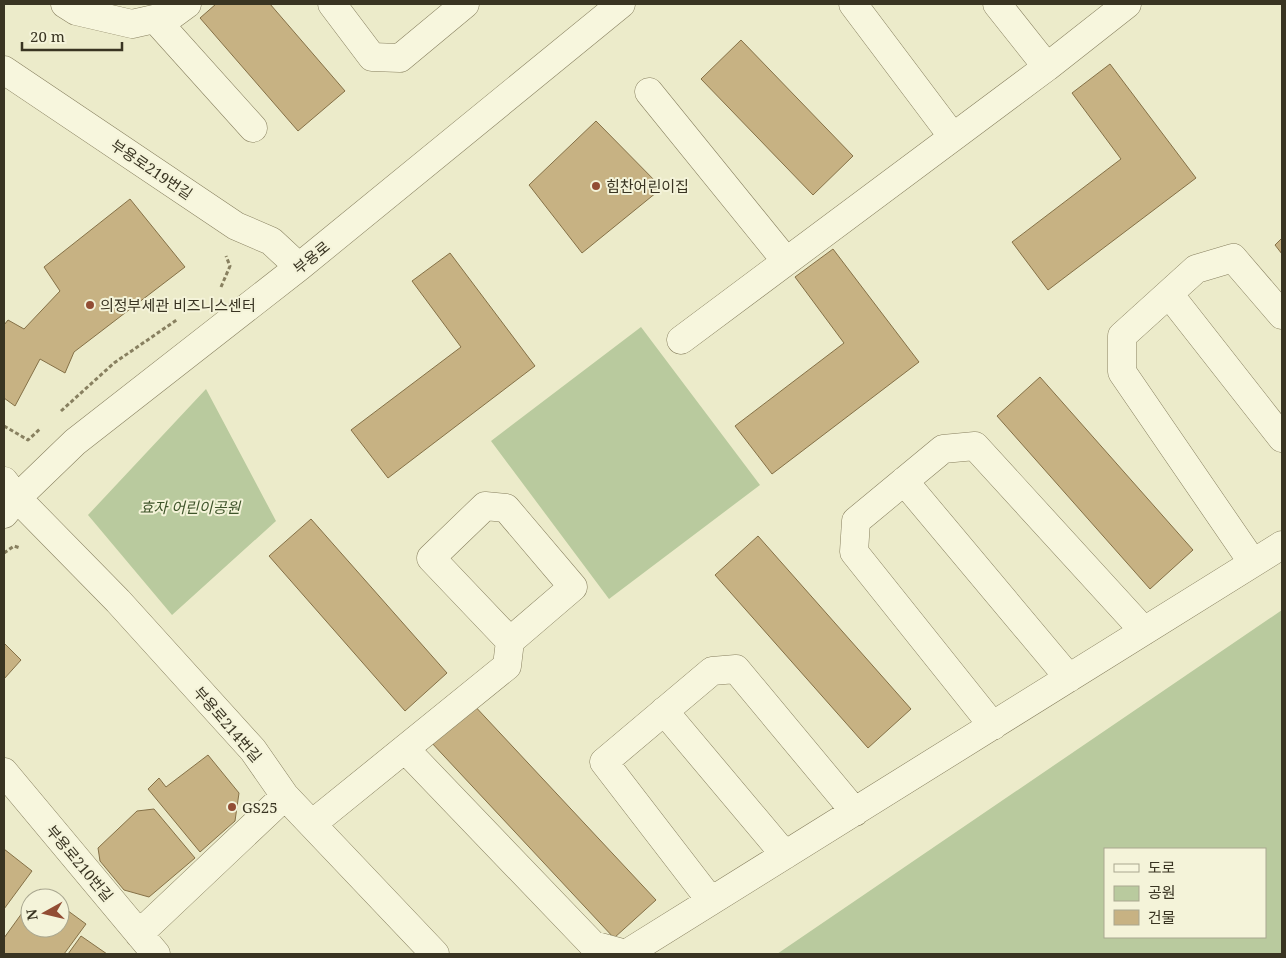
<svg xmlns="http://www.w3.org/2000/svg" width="1286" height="958" viewBox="0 0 1286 958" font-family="'Noto Serif','Noto Sans KR',serif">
<rect width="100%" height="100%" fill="#ecebca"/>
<path fill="#b9ca9e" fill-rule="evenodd" d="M 641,327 L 760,485 L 609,599 L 491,441 Z
M 206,389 L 276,521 L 172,615 L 88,515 Z
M 1282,610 L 1282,954 L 777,954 ZM 1105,849 L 1265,849 L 1265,937 L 1105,937 Z"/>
<path fill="#c7b283" stroke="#857147" d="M 216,4 L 270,4 L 345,91 L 298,131 L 200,18 Z
M 741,40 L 853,156 L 813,195 L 701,79 Z
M 1110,64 L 1196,178 L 1048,290 L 1012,242 L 1121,159 L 1072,93 Z
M 596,121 L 662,188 L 582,253 L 529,185 Z
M 130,199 L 185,267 L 74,352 L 65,373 L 40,359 L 15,406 L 4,398 L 4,325 L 8,320 L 24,329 L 60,291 L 44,267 Z
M 1282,238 L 1282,254 L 1275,245 Z
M 833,249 L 919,362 L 772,474 L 735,426 L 844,343 L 795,277 Z
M 450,253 L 535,366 L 388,478 L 351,430 L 461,347 L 412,281 Z
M 1040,377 L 1193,550 L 1150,589 L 997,416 Z
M 311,519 L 447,673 L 405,711 L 269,556 Z
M 758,536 L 911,709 L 868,748 L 715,575 Z
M 4,643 L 21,660 L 4,679 Z
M 471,702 L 656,900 L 614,938 L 430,741 Z
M 208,755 L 239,793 L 235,821 L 200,852 L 148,789 L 159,778 L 166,787 Z
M 154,809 L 195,858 L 149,897 L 124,890 L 100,861 L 98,848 L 137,811 Z
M 4,849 L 32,871 L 4,909 Z
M 40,889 L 51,898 L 33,898 Z
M 30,902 L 30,928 L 60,928 L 60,905 L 86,924 L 64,954 L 4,954 L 4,938 Z
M 81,936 L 107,954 L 68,954 Z"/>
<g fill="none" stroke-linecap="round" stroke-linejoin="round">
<defs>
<path id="minor" d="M 65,4 L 76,11 L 132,24 L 172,15 L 187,4
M 332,4 L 372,57 L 400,58 L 465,4
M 853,4 L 953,137
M 997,4 L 1047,67 L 1127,4
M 155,19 L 253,128
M 4,70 L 236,226 L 271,241 L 299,267
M 649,92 L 786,261
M 1169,294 L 1282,438
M 681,340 L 1047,67
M 4,481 L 17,498 L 118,601 L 253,750 L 285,796 L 435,954
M 904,481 L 1069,678
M 4,514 L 17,498 L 75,442 L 299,267 L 621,4
M 1253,563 L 1122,372 L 1122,336 L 1196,269 L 1233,258 L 1282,315
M 664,711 L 785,855
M 993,726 L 854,552 L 856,521 L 943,449 L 975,446 L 1144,631
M 405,749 L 593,945 L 626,954 L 1282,545
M 4,772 L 156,954
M 312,824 L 507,666 L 510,641 L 573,587 L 506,508 L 485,506 L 431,558 L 510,641
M 711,901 L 604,762 L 712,671 L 736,669 L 855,812
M 139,934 L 285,796"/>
</defs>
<use href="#minor" stroke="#888060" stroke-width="29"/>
<path stroke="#888060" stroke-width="3" stroke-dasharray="4 2.5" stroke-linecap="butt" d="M 221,287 L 230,266 L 226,256
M 61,411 L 114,363 L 178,319
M 4,426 L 28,440 L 41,428
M 4,553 L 14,546 L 20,548"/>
<use href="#minor" stroke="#f7f6dd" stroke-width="28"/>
</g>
<g fill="#924d34" stroke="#f4f3d9" stroke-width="2">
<circle cx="596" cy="186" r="5"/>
<circle cx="90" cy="305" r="5"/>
<circle cx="232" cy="807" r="5"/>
</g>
<g text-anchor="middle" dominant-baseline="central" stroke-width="4" stroke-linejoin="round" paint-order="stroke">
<g font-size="15" fill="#393422" stroke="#f4f3d9">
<text transform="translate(152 169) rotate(34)">부용로219번길</text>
<text transform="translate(311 257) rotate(-39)">부용로</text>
<text transform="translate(228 724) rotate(49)">부용로214번길</text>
<text transform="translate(80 863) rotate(50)">부용로210번길</text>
</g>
<g font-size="15" fill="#393422" stroke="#f4f3d9" text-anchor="start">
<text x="606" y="186">힘찬어린이집</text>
<text x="100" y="305">의정부세관 비즈니스센터</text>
<text x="242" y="807">GS25</text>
</g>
<g font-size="15" font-style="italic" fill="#3e542a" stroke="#f4f3d9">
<text x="190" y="507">효자 어린이공원</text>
</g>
</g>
<rect width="1286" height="958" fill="none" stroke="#393422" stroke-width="10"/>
<rect x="1104" y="848" width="162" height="90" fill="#f4f3d9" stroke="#a9a790"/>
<rect x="1114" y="864" width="25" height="8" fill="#f7f6dd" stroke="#a9a790"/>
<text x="1148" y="873" font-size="15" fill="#393422">도로</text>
<rect x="1114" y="886" width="25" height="15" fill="#b9ca9e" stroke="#a9a790"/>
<text x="1148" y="898" font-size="15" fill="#393422">공원</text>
<rect x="1114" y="910" width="25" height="15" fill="#c7b283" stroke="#a9a790"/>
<text x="1148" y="923" font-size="15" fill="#393422">건물</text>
<g transform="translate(45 913) rotate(262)"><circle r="24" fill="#f4f3d9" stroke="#a9a790"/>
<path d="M0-4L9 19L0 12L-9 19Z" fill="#924d34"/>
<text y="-8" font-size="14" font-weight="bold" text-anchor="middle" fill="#393422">N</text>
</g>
<path d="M22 42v8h100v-8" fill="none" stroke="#393422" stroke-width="2.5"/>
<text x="30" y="42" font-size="15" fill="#393422" stroke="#f4f3d9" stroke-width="4" paint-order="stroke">20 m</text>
</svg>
